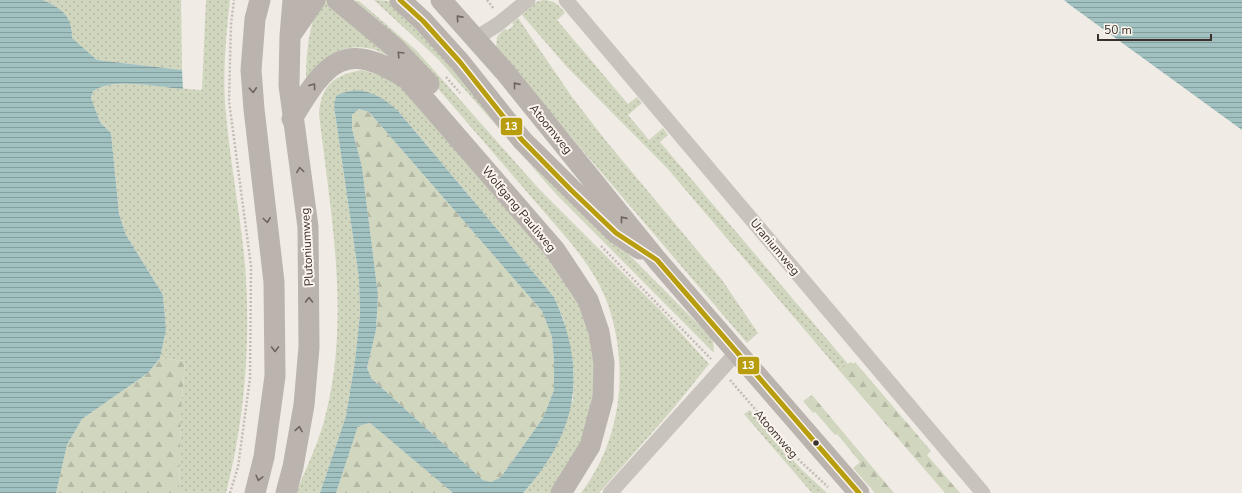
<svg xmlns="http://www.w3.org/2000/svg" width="1242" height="493" viewBox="0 0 1242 493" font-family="'Nunito Sans',sans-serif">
<defs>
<pattern id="grass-dots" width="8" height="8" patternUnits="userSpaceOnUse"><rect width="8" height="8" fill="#d1d6bf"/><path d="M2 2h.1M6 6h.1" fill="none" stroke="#b4b8a4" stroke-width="1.8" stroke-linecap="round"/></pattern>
<pattern id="forest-firs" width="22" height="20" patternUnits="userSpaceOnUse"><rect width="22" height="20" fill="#d1d6bf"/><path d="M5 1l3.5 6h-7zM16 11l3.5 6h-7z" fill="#b4b8a4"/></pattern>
<pattern id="water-rules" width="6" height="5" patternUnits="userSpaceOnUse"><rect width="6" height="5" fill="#a1c2c1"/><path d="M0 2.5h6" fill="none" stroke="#849e9d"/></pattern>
</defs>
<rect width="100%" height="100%" fill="#f0ebe5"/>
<path fill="url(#grass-dots)" d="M 43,0 L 181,0 L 182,70 L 97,60 L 71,38 C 72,16 63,9 43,0 Z
M 206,0 L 230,0 C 226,34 223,68 225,103 C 229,157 240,211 245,265 C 251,342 245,418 226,493 L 179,493 L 181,411 L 185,361 L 160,358 L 166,330 L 163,295 L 126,235 L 119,214 L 111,133 L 100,122 L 91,98 L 93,90 C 116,77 174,89 202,90 Z
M 321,0 L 327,0 L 408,67 C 398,62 388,56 378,51 C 359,43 335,48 320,63 C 315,69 311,76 306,83 C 306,53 308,27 321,0 Z
M 344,0 L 359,1 L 416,50 L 539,189 L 661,311 L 709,364 L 672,410 L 599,493 L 581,493 C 622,439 630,366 607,302 C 599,280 585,261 571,243 L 415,62 Z
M 374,0 L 389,1 L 444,55 L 518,143 L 705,331 L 713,340 L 714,353 L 556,194 L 438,59 Z
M 543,0 C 554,0 559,5 565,13 L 557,20 L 628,104 L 637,97 L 642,103 L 628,115 L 649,140 L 663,128 L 668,135 L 660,142 L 848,364 L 838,369 L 667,168 L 567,67 L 522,15 L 536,2 Z
M 518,18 L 572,97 L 606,141 L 722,280 L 758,333 L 747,343 L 496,49 L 497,37 L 504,29 L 508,30 L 514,25 L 512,23 Z
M 362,70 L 390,78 L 405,91 L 571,283 L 592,335 L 596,371 L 592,411 L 582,445 L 553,493 L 523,493 L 531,484 L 573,400 L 574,373 L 569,343 L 563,318 L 554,297 L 398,111 L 334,106 L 359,278 L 360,314 L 355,361 L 346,416 L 320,493 L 296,493 C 305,471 316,448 323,425 C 352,323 331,217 319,114 C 321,84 335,75 362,70 Z
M 750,410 L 801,469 L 827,493 L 812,493 L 744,414 Z"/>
<path fill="url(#forest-firs)" d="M 359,109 L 369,112 L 542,311 L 552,337 L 554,361 L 554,390 L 543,418 L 501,477 L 491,482 L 483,480 L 371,378 L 367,368 L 376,330 L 378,295 L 362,167 L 352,129 L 352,115 Z
M 160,358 L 185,361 L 181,411 L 179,493 L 56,493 L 67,445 L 82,419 L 148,373 Z
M 851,362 L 853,364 L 855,362 L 931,451 L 927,455 L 960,493 L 945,493 L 838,369 Z
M 812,395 L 894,493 L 875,493 L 853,468 L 860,462 L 837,434 L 835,435 L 815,412 L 813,413 L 803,401 Z
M 370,423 L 453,493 L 336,493 L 358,426 Z"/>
<path fill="url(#water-rules)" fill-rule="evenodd" d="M 0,0 L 43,0 C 63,9 72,16 72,38 L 97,60 L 182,70 L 183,89 C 158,87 114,77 93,91 L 91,98 L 100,122 L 111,133 L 119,214 L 126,235 L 163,295 L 166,330 L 160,358 L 148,373 L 82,419 L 67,445 L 56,493 L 0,493 Z
M 1064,0 L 1242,0 L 1242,130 L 1070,5 Z
M 355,90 C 373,91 385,99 398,111 L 554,297 C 588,372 578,432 523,493 L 453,493 L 370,423 L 358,426 L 336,493 L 320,493 L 346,416 L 355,361 L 360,314 L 359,278 L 334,106 L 336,96 L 342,93 ZM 359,109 L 369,112 L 542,311 L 552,337 L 554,361 L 554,390 L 543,418 L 501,477 L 491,482 L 483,480 L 371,378 L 367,368 L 376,330 L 378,295 L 362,167 L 352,129 L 352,115 Z"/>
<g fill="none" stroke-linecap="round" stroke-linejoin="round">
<path stroke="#c2bbb6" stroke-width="2.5" stroke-dasharray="2 2" stroke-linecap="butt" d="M 487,0 L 494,9
M 446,77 L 460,93
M 601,246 L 711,359
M 730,380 L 799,460 L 828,487
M 230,493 L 238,467 L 250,378 L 251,266 L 229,101 L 231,24 L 234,0"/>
<path stroke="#c9c3be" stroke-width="15" d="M 566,0 L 983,493
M 476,38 L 497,25 L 528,0
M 610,493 L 737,352"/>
<path stroke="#bab3ae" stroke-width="21" d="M 337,0 L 394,47 L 429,84
M 400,0 L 423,21 L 460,62 L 522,140 L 616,233 L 640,249
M 441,0 L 505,72 L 657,260 L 859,493
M 290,36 L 315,0
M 292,119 C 326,62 344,38 407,79 L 555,250 L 588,300 L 599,332 L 604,363 L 603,398 L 590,446 L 561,493
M 255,493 L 264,457 L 275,376 L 274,282 L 254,109 L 251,70 L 255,19 L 260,0
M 286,493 L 293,467 L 304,405 L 309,347 L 308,227 L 289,85 L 290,36 L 293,0"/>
<defs>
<path id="bus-1" d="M 400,0 L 423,21 L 460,62 L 522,140 L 571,190 L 616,233 L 657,260 L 859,493"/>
</defs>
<use href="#bus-1" stroke="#fbf5ee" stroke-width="8"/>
<use href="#bus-1" stroke="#b89e0f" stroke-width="5"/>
</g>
<defs><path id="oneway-chevron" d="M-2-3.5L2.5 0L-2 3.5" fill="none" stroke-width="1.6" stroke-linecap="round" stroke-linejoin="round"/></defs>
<g stroke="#6e645f">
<use href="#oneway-chevron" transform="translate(459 18) rotate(-132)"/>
<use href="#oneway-chevron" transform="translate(400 54) rotate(-134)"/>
<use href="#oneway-chevron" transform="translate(516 85) rotate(-129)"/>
<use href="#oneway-chevron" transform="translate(313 86) rotate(-54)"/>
<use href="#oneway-chevron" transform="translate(253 90) rotate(87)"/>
<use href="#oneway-chevron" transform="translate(300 170) rotate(-98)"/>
<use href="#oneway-chevron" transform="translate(623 219) rotate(-129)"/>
<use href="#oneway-chevron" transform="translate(267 220) rotate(83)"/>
<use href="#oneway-chevron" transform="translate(309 300) rotate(-90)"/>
<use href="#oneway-chevron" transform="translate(275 349) rotate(89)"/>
<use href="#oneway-chevron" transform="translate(299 429) rotate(-80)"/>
<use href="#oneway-chevron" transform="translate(259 478) rotate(104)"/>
</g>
<circle fill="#3b302b" stroke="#fbf5ee" stroke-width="1.5" cx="816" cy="443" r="3.5"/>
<g text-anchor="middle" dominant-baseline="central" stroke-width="4" stroke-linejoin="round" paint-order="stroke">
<g font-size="12" fill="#3b302b" stroke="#fbf5ee">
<text transform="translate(551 129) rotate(51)">Atoomweg</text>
<text transform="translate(519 209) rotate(50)">Wolfgang Pauliweg</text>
<text transform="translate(307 247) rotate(-93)">Plutoniumweg</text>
<text transform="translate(775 247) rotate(50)">Uraniumweg</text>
<text transform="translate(776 434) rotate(49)">Atoomweg</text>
</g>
</g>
<g stroke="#fbf5ee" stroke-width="1.5">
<rect x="500" y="117" width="23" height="19" rx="4" fill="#b89e0f"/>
<rect x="737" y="356" width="23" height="19" rx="4" fill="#b89e0f"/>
</g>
<g font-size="11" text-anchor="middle" font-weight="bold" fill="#fff">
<text x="511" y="130">13</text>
<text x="748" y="369">13</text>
</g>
<path d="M1098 34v6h113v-6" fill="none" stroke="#3b302b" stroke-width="2"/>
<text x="1104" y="34" font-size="12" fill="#3b302b" stroke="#fbf5ee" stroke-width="3" paint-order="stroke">50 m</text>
</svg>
